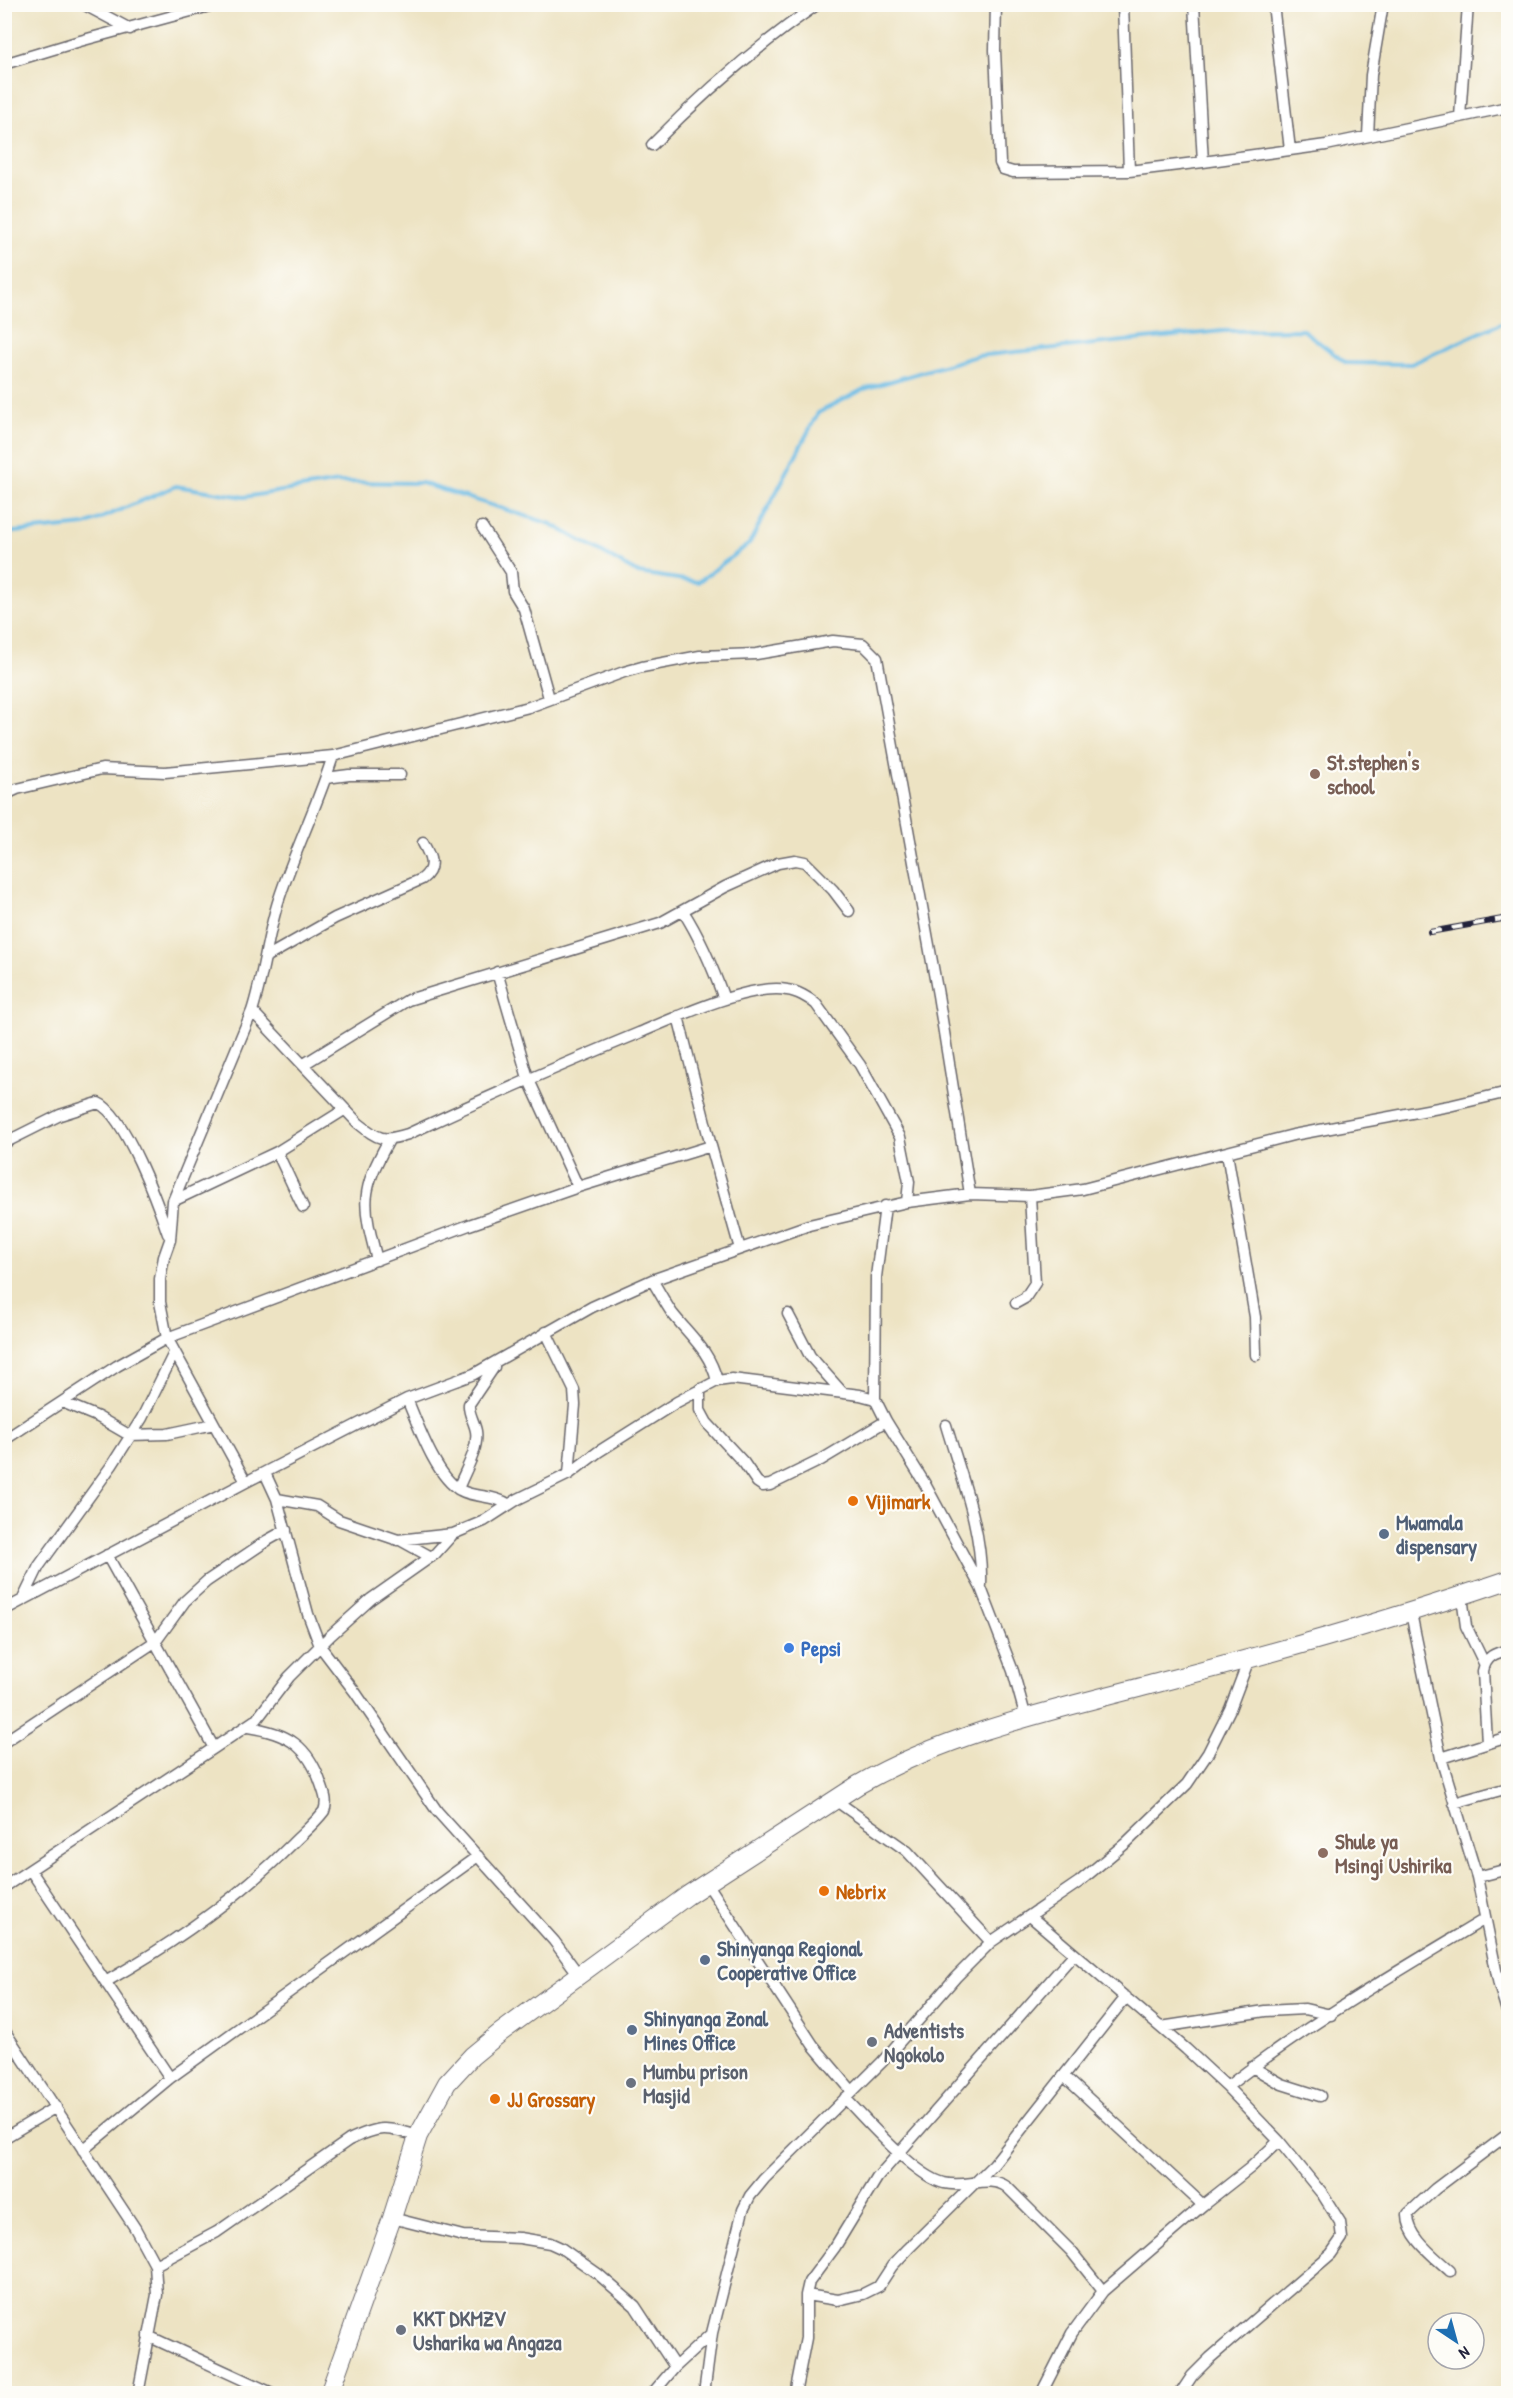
<svg xmlns="http://www.w3.org/2000/svg" width="1513" height="2398" viewBox="0 0 1513 2398" font-family="'Patrick Hand',sans-serif">
<rect width="100%" height="100%" fill="#fdfcf7"/>
<filter id="ink" filterUnits="userSpaceOnUse"><feTurbulence type="fractalNoise" baseFrequency=".0167" numOctaves="2"/><feDisplacementMap in="SourceGraphic" scale="12" xChannelSelector="R" yChannelSelector="G"/><feConvolveMatrix kernelMatrix="1 2 1 2 8 2 1 2 1" color-interpolation-filters="sRGB"/></filter>
<filter id="wash" filterUnits="userSpaceOnUse"><feTurbulence type="fractalNoise" baseFrequency=".008" numOctaves="4" result="noise"/><feDisplacementMap in="SourceGraphic" scale="24" xChannelSelector="R" yChannelSelector="G"/><feGaussianBlur stdDeviation="1.35" result="paint"/><feColorMatrix in="noise" values="0 0 0 0 0 0 0 0 0 0 0 0 0 0 0 0 0 1.4 0 .05"/><feComposite in="paint" operator="in"/></filter>
<g filter="url(#wash)">
<rect width="100%" height="100%" fill="#ede3c3"/>
<g fill="none" stroke-linecap="round" stroke-linejoin="round">
<path stroke="#6abbe5" stroke-width="4" d="M 4,533 L 85,525 L 176,486 L 244,497 L 339,482 L 421,483 L 551,524 L 638,573 L 698,582 L 749,544 L 818,413 L 864,389 L 977,356 L 1223,331 L 1303,330 L 1346,363 L 1411,364 L 1508,320"/>
</g>
</g>
<g filter="url(#ink)">
<g fill="none" stroke-linecap="round" stroke-linejoin="round">
<defs>
<path id="minor" d="M 83,4 L 130,29
M 996,4 L 995,50 L 1000,163 L 1003,169 L 1013,172 L 1129,171 L 1203,162 L 1326,145 L 1508,107
M 1123,4 L 1129,171
M 1194,4 L 1203,162
M 1273,4 L 1290,150
M 1495,4 L 1508,5
M 4,64 L 80,41 L 217,4
M 1460,117 L 1468,4
M 1368,136 L 1371,75 L 1383,4
M 652,145 C 703,93 757,46 818,4
M 482,527 L 511,572 L 513,591 L 524,609 L 549,698
M 326,778 L 349,775 L 400,775
M 4,795 L 17,789 L 102,769 L 165,772 L 333,756 L 529,707 L 624,672 L 642,667 L 700,656 L 756,654 L 833,641 L 863,644 L 877,658 L 938,995 L 970,1194
M 683,911 C 701,939 713,968 724,999
M 266,957 L 335,918 L 422,879 C 436,868 431,857 423,843
M 497,972 L 528,1078 L 578,1187
M 252,1011 L 358,1123 C 379,1140 383,1142 408,1134 C 485,1098 561,1065 639,1033 C 674,1018 750,983 787,990 C 797,991 809,998 816,1004 L 860,1065 L 900,1137 L 909,1182 L 907,1202
M 678,1016 L 711,1146
M 304,1064 L 408,1000 L 660,923 L 725,887 L 778,863 L 795,860 L 805,862 L 833,890 L 849,911
M 4,1143 L 60,1115 L 98,1103 C 125,1114 158,1205 168,1234
M 277,1152 L 303,1207
M 1227,1153 L 1255,1317 L 1256,1355
M 173,1201 L 277,1152 L 344,1110
M 885,1206 L 876,1277 L 875,1399 L 886,1421 L 925,1484 L 981,1588 L 1013,1671 L 1026,1718
M 377,1260 C 362,1203 360,1192 389,1140
M 652,1280 C 659,1291 665,1303 672,1313 C 690,1336 710,1351 717,1381
M 1016,1303 L 1025,1298 L 1035,1283 L 1030,1196
M 788,1314 L 810,1356 L 842,1392
M 546,1332 L 574,1390 L 575,1405 L 569,1474
M 700,1389 L 700,1410 L 707,1423 L 744,1463 L 757,1482 L 763,1486 L 770,1485 L 821,1460 L 886,1421
M 407,1399 C 418,1425 436,1477 460,1490 C 474,1498 491,1494 508,1504
M 62,1402 L 98,1417 L 129,1435 L 167,1434 L 214,1424
M 946,1425 C 961,1476 983,1531 981,1585
M 4,1440 L 117,1366 L 167,1338 L 469,1225 L 578,1187 L 711,1146 L 740,1249
M 265,1473 L 277,1499 L 308,1614 L 320,1646 L 355,1692 L 437,1811 L 554,1941 L 579,1975
M 246,1482 L 167,1338 L 160,1302 L 160,1279 L 164,1257 L 170,1240 L 173,1201 L 252,1011 C 264,974 267,935 279,899 C 295,850 318,804 333,756
M 458,1489 C 464,1472 479,1450 476,1431 C 474,1421 468,1413 469,1404 L 494,1367
M 277,1499 L 317,1506 L 339,1520 L 398,1540 L 453,1534
M 402,1541 L 431,1557
M 107,1555 L 214,1748
M 1462,1596 L 1466,1626 L 1484,1663
M 23,1599 L 39,1566 L 112,1465 L 142,1418 L 174,1353
M 4,1610 L 246,1482 L 407,1399 L 474,1374 L 592,1307 L 652,1280 L 809,1225 L 907,1202 L 970,1194 L 1030,1196 L 1083,1189 L 1293,1135 L 1449,1106 L 1508,1092
M 1411,1613 L 1441,1758 L 1477,1877 L 1499,1985 L 1508,2014
M 4,1742 L 156,1641 L 185,1601 L 207,1581 L 268,1540 L 286,1530
M 1487,1743 L 1483,1671 C 1486,1656 1495,1653 1508,1650
M 1441,1758 L 1508,1737
M 835,1800 L 907,1851 L 991,1942
M 1454,1803 L 1508,1788
M 31,1871 L 170,2078
M 1477,1877 L 1508,1869
M 707,1883 L 813,2045 L 852,2091
M 4,1887 L 214,1748 L 257,1719 L 289,1677 L 331,1635 L 371,1599 L 435,1554 L 453,1534 L 484,1521 L 518,1499 L 569,1474 L 598,1452 L 677,1402 L 717,1381 L 732,1379 L 860,1395 L 875,1399
M 1030,1916 L 1186,2049 L 1227,2087 L 1279,2141 L 1323,2195 L 1340,2222 L 1342,2238 L 1331,2254 L 1210,2358 L 1192,2376 L 1180,2394
M 107,1981 C 174,1943 238,1898 292,1844 C 303,1833 315,1823 324,1811 C 328,1801 324,1793 321,1784 C 308,1745 287,1733 248,1727
M 1161,2027 L 1265,2011 L 1305,2009 L 1331,2015
M 4,2030 L 135,2228 L 155,2265 L 157,2295 L 138,2394
M 1252,2067 L 1282,2084 L 1320,2096
M 1064,2076 L 1203,2205
M 1227,2087 C 1307,2024 1397,1972 1485,1919
M 845,2098 C 866,2120 916,2177 944,2183 C 967,2189 988,2174 1007,2187 L 1071,2251 L 1103,2291
M 4,2138 L 56,2107
M 83,2150 L 170,2078 L 478,1856
M 392,2218 L 463,2236 L 520,2238 L 550,2243 L 561,2248 L 598,2274 L 635,2306 L 675,2367
M 155,2265 L 217,2232 L 349,2140 C 379,2126 386,2126 418,2136
M 1450,2271 C 1435,2257 1407,2237 1408,2214 L 1435,2189 L 1508,2134
M 806,2295 L 838,2300 L 863,2294 L 879,2286 L 892,2266 L 908,2249 L 994,2164 L 1126,1997
M 148,2336 L 274,2394
M 652,2394 L 675,2367 L 712,2333
M 704,2394 L 712,2333 L 743,2210 L 750,2196 L 764,2179 L 882,2062 L 956,1977 L 991,1942 L 1079,1882 L 1126,1843 L 1187,1784 L 1208,1753 L 1230,1709 L 1249,1659
M 795,2394 L 806,2338 L 806,2295 L 809,2282 L 835,2247 L 877,2178 L 1074,1954
M 1041,2394 L 1072,2333 L 1103,2291 L 1203,2205 L 1250,2168 L 1279,2141"/>
<path id="trunk" d="M 329,2394 L 392,2218 L 418,2136 L 447,2083 L 472,2056 L 500,2033 L 688,1895 L 858,1785 C 950,1732 1058,1709 1161,1682 C 1278,1652 1394,1619 1508,1580"/>
</defs>
<use href="#minor" stroke="#69666b" stroke-width="13"/>
<use href="#trunk" stroke="#69666b" stroke-width="20"/>
<use href="#minor" stroke="#fff" stroke-width="10"/>
<use href="#trunk" stroke="#fff" stroke-width="18"/>
<defs>
<path id="rail" d="M 1430,932 L 1508,918"/>
</defs>
<use href="#rail" stroke="#22223b" stroke-width="6"/>
<use href="#rail" stroke="#fdfcf7" stroke-width="4" stroke-dasharray="11" stroke-linecap="butt"/>
</g>
</g>
<g fill="#8d6e63" stroke="#fdfcf7" stroke-width="2">
<circle cx="1315" cy="774" r="6"/>
<circle cx="1323" cy="1853" r="6"/>
</g>
<g fill="#e8710a" stroke="#fdfcf7" stroke-width="2">
<circle cx="853" cy="1501" r="6"/>
<circle cx="824" cy="1891" r="6"/>
<circle cx="495" cy="2099" r="6"/>
</g>
<g fill="#5c6f8a" stroke="#fdfcf7" stroke-width="2">
<circle cx="1384" cy="1534" r="6"/>
<circle cx="705" cy="1960" r="6"/>
<circle cx="632" cy="2030" r="6"/>
</g>
<circle fill="#3f7fe0" stroke="#fdfcf7" stroke-width="2" cx="789" cy="1648" r="6"/>
<g fill="#6b7280" stroke="#fdfcf7" stroke-width="2">
<circle cx="872" cy="2042" r="6"/>
<circle cx="631" cy="2083" r="6"/>
<circle cx="401" cy="2330" r="6"/>
</g>
<g text-anchor="middle" dominant-baseline="central" stroke-width="4.5" stroke-linejoin="round" paint-order="stroke">
<g font-size="21" font-weight="bold" fill="#785e54" stroke="#fdfcf7" text-anchor="start">
<text x="1327" y="762">St.stephen's<tspan x="1327" dy="24">school</tspan></text>
<text x="1335" y="1841">Shule ya<tspan x="1335" dy="24">Msingi Ushirika</tspan></text>
</g>
<g font-size="21" font-weight="bold" fill="#c56008" stroke="#fdfcf7" text-anchor="start">
<text x="865" y="1501">Vijimark</text>
<text x="836" y="1891">Nebrix</text>
<text x="507" y="2099">JJ Grossary</text>
</g>
<g font-size="21" font-weight="bold" fill="#4e5e75" stroke="#fdfcf7" text-anchor="start">
<text x="1396" y="1522">Mwamala<tspan x="1396" dy="24">dispensary</tspan></text>
<text x="717" y="1948">Shinyanga Regional<tspan x="717" dy="24">Cooperative Office</tspan></text>
<text x="644" y="2018">Shinyanga Zonal<tspan x="644" dy="24">Mines Office</tspan></text>
</g>
<g font-size="21" font-weight="bold" fill="#366cbe" stroke="#fdfcf7" text-anchor="start">
<text x="801" y="1648">Pepsi</text>
</g>
<g font-size="21" font-weight="bold" fill="#5b616d" stroke="#fdfcf7" text-anchor="start">
<text x="884" y="2030">Adventists<tspan x="884" dy="24">Ngokolo</tspan></text>
<text x="643" y="2071">Mumbu prison<tspan x="643" dy="24">Masjid</tspan></text>
<text x="413" y="2318">KKT DKMZV<tspan x="413" dy="24">Usharika wa Angaza</tspan></text>
</g>
</g>
<rect width="1513" height="2398" fill="none" stroke="#fdfcf7" stroke-width="24"/>
<g transform="translate(1456 2341) rotate(144)"><circle r="28" fill="#fdfcf7" stroke="#a5a5ac" stroke-width="1.5"/>
<path d="M0-4.5L10 22L0 15L-10 22Z" fill="#1f6fb2"/>
<text y="-9" font-size="16" font-weight="bold" text-anchor="middle" fill="#22223b">N</text>
</g>
</svg>
